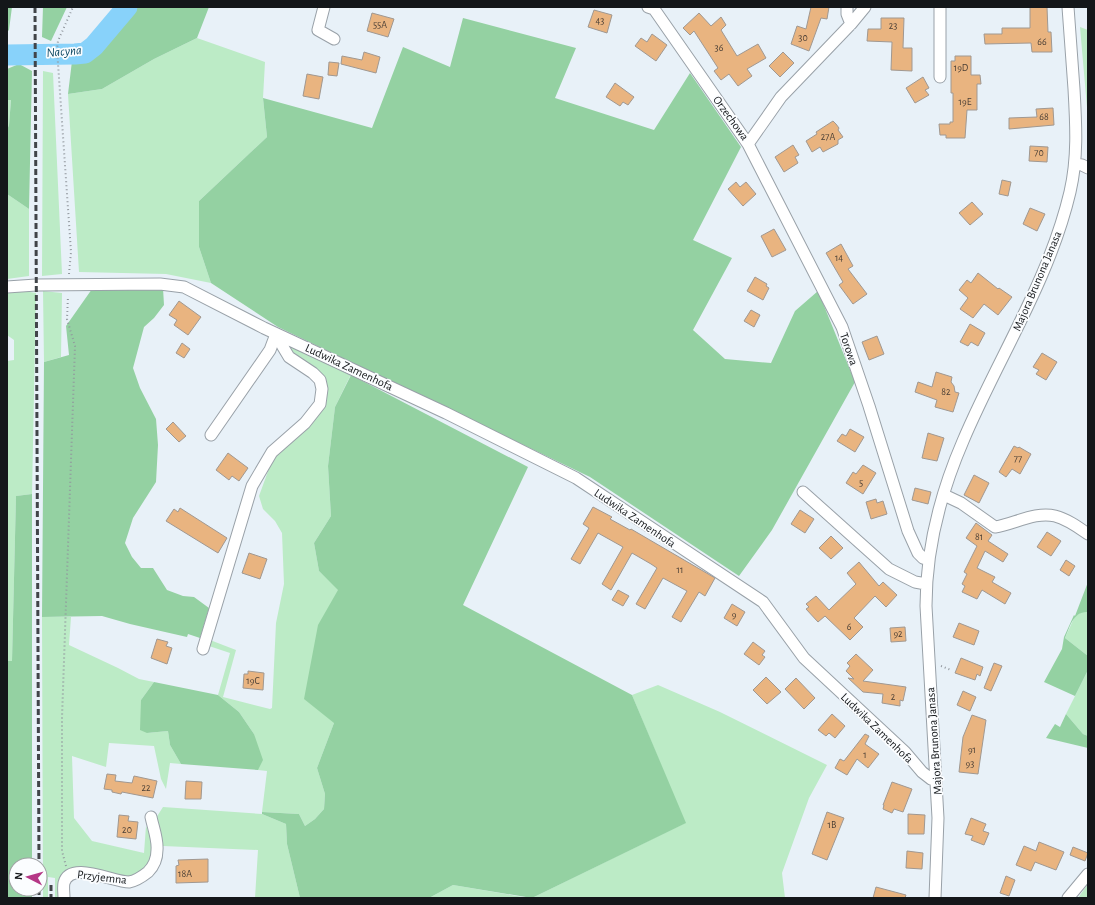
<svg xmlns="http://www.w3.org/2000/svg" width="1095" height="905" viewBox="0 0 1095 905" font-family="'Alegreya Sans',sans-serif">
<rect width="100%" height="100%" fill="#e8f1f8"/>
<path fill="#bcebc6" d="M 1080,27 L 1088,30 L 1088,119 Z
M 197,38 L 265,62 L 263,98 L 267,137 L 199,201 L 199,247 L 211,283 L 166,274 L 79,272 L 68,94 L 102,89 L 154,59 Z
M 43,71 L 53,73 L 62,274 L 42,276 Z
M 11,99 L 9,125 L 7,130 L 7,100 Z
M 7,194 L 29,209 L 29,276 L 7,279 Z
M 18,290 L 36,293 L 32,494 L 16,496 L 12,661 L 7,661 L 7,361 L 14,360 L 14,340 L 7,335 L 7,291 Z
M 43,291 L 62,293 L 61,357 L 44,362 Z
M 297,347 L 352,372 L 335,407 L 328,466 L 331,516 L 314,543 L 319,571 L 338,589 L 334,723 L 317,768 L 325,794 L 324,809 L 315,819 L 305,826 L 299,814 L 262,812 L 267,771 L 258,770 L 254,734 L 239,712 L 218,695 L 230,653 L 209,646 L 210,640 L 236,650 L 223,697 L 270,709 L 272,708 L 276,623 L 284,584 L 282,533 L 275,521 L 263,509 L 259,496 L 275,452 L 323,409 L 328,387 L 302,359 L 288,348 Z
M 1082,612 L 1088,612 L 1088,656 L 1065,638 L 1075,616 Z
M 42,617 L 71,617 L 69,645 L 118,668 L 139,679 L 154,682 L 141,700 L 147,733 L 168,731 L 170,745 L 181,764 L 170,763 L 166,789 L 161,779 L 154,746 L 109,743 L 106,767 L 72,756 L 74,818 L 92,841 L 144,853 L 146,826 L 154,845 L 151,862 L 147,867 L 130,878 L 75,867 L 65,874 L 62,898 L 55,898 L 55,878 L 48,877 L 48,898 L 43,898 Z
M 1088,670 L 1088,736 L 1083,734 L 1066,714 Z
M 658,685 L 720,712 L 827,765 L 809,798 L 782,873 L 785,898 L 532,898 L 685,823 L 632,695 Z
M 163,807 L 262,814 L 286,824 L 287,844 L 300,898 L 255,898 L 258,850 L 163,846 L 156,818 Z
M 1088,884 L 1088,898 L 1078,898 Z
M 453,885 L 529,898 L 429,898 Z"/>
<path fill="#94d1a2" d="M 7,7 L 12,7 L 9,30 L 7,32 Z
M 43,7 L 67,7 L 51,41 L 42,37 Z
M 134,7 L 209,7 L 197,38 L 154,59 L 102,89 L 68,94 L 72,61 L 90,57 Z
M 463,18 L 576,48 L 555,98 L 654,130 L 690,73 L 741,147 L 693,240 L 732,258 L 693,330 L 725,359 L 771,363 L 795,311 L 818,291 L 855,382 L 772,530 L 739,576 L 590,477 L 278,327 L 211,283 L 199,247 L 199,201 L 267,137 L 263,98 L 372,128 L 403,47 L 450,67 Z
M 19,64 L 32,71 L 29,209 L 7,194 L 7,130 L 9,125 L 11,100 L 7,100 L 7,69 Z
M 163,288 L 164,305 L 154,318 L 144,327 L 133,368 L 140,388 L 156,419 L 158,445 L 156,482 L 133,518 L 125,543 L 132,557 L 141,568 L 153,568 L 167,590 L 183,596 L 194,597 L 209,608 L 200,638 L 188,634 L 187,637 L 130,624 L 102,616 L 42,617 L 44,362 L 69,355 L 66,326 L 92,289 Z
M 351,375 L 528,467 L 463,605 L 632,695 L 686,823 L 532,898 L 453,885 L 429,898 L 300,898 L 287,844 L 286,824 L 262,814 L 262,812 L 299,814 L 305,826 L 315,819 L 324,809 L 325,794 L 317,768 L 334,723 L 304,699 L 318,625 L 338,590 L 319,571 L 314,543 L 331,516 L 328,466 L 335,407 Z
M 32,494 L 32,865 L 16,865 L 16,889 L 32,889 L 32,898 L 7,898 L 7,661 L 12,661 L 16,496 Z
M 1088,582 L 1088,612 C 1073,611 1070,627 1065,638 L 1088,656 L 1088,670 L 1075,696 L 1044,682 L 1062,649 L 1064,637 L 1074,615 L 1075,616 Z
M 154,682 L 218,695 L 239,712 L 254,734 L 263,760 L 258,770 L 181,764 L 170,745 L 168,731 L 147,733 L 140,730 L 141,700 Z
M 1066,714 L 1083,734 L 1088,736 L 1088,748 L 1046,738 L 1055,724 L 1060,727 Z"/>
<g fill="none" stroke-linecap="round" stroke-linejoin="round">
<path stroke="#88d2fa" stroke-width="21" d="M 7,55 L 75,54 L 85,53 L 94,46 L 127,7"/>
</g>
<path fill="#e9b480" stroke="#a09891" d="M 811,7 L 829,7 L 827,19 L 821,18 L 809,51 L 791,44 L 797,26 L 806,29 Z
M 1030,7 L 1047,7 L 1048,32 L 1051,32 L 1052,52 L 1032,52 L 1031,43 L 985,44 L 984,34 L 1002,34 L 1002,28 L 1030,28 Z
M 594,10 L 612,15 L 607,33 L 588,27 Z
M 372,13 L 394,19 L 388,37 L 367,31 Z
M 699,13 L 711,26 L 721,17 L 726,25 L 721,30 L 737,56 L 758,44 L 766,58 L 747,69 L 752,76 L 738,86 L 729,74 L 721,80 L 714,71 L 718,68 L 694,31 L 690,35 L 683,28 Z
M 881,18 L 904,18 L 903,48 L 912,48 L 912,71 L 891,70 L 892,42 L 867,41 L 868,29 L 881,29 Z
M 652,34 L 667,45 L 656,61 L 635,46 L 641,38 L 647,42 Z
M 364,52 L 380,57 L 376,73 L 341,64 L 342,56 L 362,60 Z
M 783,52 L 794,63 L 780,77 L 769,66 Z
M 955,56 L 971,56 L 971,75 L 980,75 L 981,84 L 977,84 L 977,110 L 967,110 L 965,138 L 946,138 L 946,135 L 940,135 L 939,124 L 950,124 L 950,122 L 953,122 L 953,93 L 951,93 L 951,61 L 955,61 Z
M 329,62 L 339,63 L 337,76 L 328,75 Z
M 307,74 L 323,77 L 319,99 L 303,96 Z
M 923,77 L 929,88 L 925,90 L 929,95 L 915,103 L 906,88 Z
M 615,83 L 634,97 L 628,105 L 623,102 L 620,106 L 606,97 Z
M 1053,108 L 1054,125 L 1009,129 L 1009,118 L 1037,117 L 1036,109 Z
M 833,121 L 836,124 L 839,128 L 838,130 L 843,137 L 838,140 L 838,144 L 823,152 L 820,147 L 812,152 L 806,141 L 817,134 L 816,132 Z
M 793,145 L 799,155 L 795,157 L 798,163 L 784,172 L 775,157 Z
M 1030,146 L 1048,147 L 1047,162 L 1029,161 Z
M 1002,180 L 1011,182 L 1008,196 L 999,194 Z
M 736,182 L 740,187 L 746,182 L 756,194 L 743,206 L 728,189 Z
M 972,202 L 983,214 L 970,225 L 959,213 Z
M 1030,208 L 1045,214 L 1037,231 L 1023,224 Z
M 774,229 L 786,250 L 772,257 L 761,236 Z
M 841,244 L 853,266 L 848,269 L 867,294 L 853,304 L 839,285 L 843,282 L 826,253 Z
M 978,273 L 998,289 L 999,288 L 1012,297 L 998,315 L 984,304 L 973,318 L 960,309 L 968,298 L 959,290 L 967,280 L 971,283 Z
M 755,277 L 767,284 L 766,286 L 769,288 L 763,300 L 747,291 Z
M 179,301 L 201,317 L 188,335 L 174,325 L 177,320 L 169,315 Z
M 751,310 L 760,315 L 754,327 L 744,321 Z
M 970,324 L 985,333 L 978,346 L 971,342 L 968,346 L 960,342 Z
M 877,336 L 884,354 L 869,360 L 862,342 Z
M 182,343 L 190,349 L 184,358 L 176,353 Z
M 1042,353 L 1057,362 L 1046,380 L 1036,374 L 1039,370 L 1033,367 Z
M 936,372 L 952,377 L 951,382 L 954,386 L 955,392 L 959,393 L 953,412 L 935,407 L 937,400 L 915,392 L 918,382 L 932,387 Z
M 173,422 L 186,436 L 179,442 L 166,429 Z
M 850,429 L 864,437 L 855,452 L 837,441 L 842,434 L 846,436 Z
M 928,433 L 944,438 L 937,461 L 922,458 Z
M 1014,446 L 1018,448 L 1019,447 L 1031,454 L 1020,474 L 1012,469 L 1006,477 L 999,472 Z
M 228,453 L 248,468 L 239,481 L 232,476 L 229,480 L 216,470 Z
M 863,465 L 876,473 L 863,494 L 846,483 L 853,472 L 856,474 Z
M 974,475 L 989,483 L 979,503 L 964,495 Z
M 915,488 L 931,492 L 928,504 L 912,500 Z
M 876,499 L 877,503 L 883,501 L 887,514 L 871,519 L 866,502 Z
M 593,507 L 612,517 L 610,519 L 630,530 L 631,529 L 715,578 L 705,596 L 699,592 L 681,622 L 672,617 L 687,591 L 663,578 L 645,609 L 636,604 L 657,568 L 651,564 L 632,553 L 611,590 L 602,584 L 623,547 L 598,533 L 580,564 L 571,559 L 589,528 L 583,524 Z
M 180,508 L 227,538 L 218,553 L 166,521 L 174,509 L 178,512 Z
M 800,510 L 814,519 L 805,533 L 791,524 Z
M 976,523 L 992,535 L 988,541 L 1008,554 L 1003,562 L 985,551 L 977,568 L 995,577 L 992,582 L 1011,593 L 1005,604 L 982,590 L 977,599 L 962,592 L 965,586 L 962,584 L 967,574 L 964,572 L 977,546 L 966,538 Z
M 1047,532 L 1061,541 L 1051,556 L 1037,547 Z
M 831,536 L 843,548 L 831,559 L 819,548 Z
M 249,553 L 267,559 L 260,579 L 242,573 Z
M 1066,560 L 1075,566 L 1069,576 L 1060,570 Z
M 859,562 L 879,586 L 883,582 L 897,595 L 886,607 L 875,596 L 854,618 L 863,627 L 850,640 L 825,616 L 818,622 L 806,609 L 809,607 L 806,604 L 816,596 L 829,610 L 856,584 L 847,573 Z
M 618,590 L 629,596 L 623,606 L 612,600 Z
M 732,604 L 745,612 L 737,626 L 724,618 Z
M 959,623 L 979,631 L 974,645 L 953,637 Z
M 905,627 L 906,641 L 891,642 L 890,628 Z
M 157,639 L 168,642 L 166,646 L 172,648 L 167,664 L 151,658 Z
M 753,642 L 765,651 L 762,655 L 765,657 L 759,665 L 744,654 Z
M 856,654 L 873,670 L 863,681 L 906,687 L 903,701 L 900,700 L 900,706 L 882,703 L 883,694 L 863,692 L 848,678 L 854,679 L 846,671 L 850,666 L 847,663 Z
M 961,658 L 983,667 L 980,676 L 977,674 L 975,680 L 955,673 Z
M 994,663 L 1002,666 L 991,691 L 984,688 Z
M 248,671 L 264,673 L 263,690 L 243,688 L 244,674 L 248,674 Z
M 766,677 L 781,692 L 767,704 L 753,690 Z
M 796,678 L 815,698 L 804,709 L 785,689 Z
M 963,691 L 976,697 L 970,711 L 957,705 Z
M 832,714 L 845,726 L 835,738 L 829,733 L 826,736 L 818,730 Z
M 972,715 L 986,720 L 978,774 L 959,772 L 963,737 Z
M 865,734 L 869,736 L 865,744 L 879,754 L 868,768 L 857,759 L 847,775 L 835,768 L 840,759 L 844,761 Z
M 107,774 L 116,775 L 115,781 L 132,783 L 134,776 L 157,781 L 153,798 L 122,792 L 121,794 L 112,792 L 112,790 L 104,789 Z
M 186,781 L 202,782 L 201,799 L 185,799 Z
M 892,782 L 912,789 L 903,812 L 894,809 L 892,813 L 883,809 L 884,805 L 883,805 Z
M 827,812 L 844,818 L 827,860 L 812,854 Z
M 908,814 L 925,815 L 924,834 L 908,834 Z
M 119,815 L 129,816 L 128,821 L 138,822 L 136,839 L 117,837 Z
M 971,818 L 986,824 L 983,831 L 989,833 L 984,845 L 971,840 L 973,836 L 965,834 Z
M 1039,842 L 1064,852 L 1056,870 L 1035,862 L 1031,871 L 1016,865 L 1024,846 L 1036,851 Z
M 1073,847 L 1088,853 L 1085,861 L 1070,855 Z
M 907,851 L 923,853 L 922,869 L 906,868 Z
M 208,859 L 208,882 L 176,883 L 176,866 L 179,865 L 178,860 Z
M 1006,876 L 1015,880 L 1009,896 L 1000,893 Z
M 876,887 L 906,895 L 905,898 L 873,898 Z"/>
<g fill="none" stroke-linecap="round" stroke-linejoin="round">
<defs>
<path id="minor" d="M 324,7 L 318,30 L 334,39
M 648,7 L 654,9 L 748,144 L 842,327 L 869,406 L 908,531 L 918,553 L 923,558 L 929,560
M 847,7 L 847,14 L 851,24
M 940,77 L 940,7
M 748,144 L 781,97 L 851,24 L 865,7
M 1075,164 L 1082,165 L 1088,168
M 7,287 L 36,285 L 160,284 L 184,287 L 264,328 L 446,413 L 576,478 L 763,602 L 804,658 L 905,752 L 922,772 L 931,779 L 936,780
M 211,435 L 270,350 L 276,334
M 803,492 L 889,569 L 915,582 L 926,584
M 944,495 L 961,503 L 995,527 C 1014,524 1036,511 1055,516 C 1067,519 1078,527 1088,534
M 203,649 L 252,486 L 272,452 L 305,423 L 320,404 L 322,389 L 320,380 L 313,373 L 289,357 L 283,347 L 276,334
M 64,898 C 64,893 63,887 64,883 C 70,860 113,882 129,882 C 135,881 143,876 148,872 C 154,866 157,858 157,850 C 158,839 153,827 151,817
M 935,898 L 938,818 L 926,606 C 926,550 941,492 963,441 C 998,358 1049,281 1070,192 C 1078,158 1076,124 1074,89 C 1072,62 1070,34 1068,7
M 1068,898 L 1088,874"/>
</defs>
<use href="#minor" stroke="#99a1a8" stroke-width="13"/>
<path stroke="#91979d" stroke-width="2" stroke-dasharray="1 3" stroke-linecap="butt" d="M 69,274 L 71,252 L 57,49 L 58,41 L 73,7
M 941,666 L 951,670
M 66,866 L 62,851 L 62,718 L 75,346 L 67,319 L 68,296"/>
<use href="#minor" stroke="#fff" stroke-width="11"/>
<path stroke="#414549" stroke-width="3" stroke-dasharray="6 3" stroke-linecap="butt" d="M 35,7 L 39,865
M 51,885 L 51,898
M 39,889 L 39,898"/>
</g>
<g text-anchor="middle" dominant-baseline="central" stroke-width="3.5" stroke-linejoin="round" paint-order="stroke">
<g font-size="10" fill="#493e34">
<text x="600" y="21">43</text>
<text x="380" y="25">55A</text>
<text x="893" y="26">23</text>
<text x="803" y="38">30</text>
<text x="1042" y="42">66</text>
<text x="719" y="48">36</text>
<text x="961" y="68">19D</text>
<text x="965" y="102">19E</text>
<text x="1044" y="117">68</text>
<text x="828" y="137">27A</text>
<text x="1039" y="153">70</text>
<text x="839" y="258">14</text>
<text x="946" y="392">82</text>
<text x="1018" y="459">77</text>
<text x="861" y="483">5</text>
<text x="979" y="537">81</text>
<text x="680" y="570">11</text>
<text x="734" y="615">9</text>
<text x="849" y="627">6</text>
<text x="898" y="634">92</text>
<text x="253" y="681">19C</text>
<text x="893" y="697">2</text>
<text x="972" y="750">91</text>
<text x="865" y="755">1</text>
<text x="970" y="764">93</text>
<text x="146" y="788">22</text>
<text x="832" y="825">1B</text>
<text x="127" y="830">20</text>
<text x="185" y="874">18A</text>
</g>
<g font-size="12" fill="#14171a" stroke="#fbfdff">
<text transform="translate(731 118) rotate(54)">Orzechowa</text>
<text transform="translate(1037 281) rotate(-67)">Majora Brunona Janasa</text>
<text transform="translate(849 349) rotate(71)">Torowa</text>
<text transform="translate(349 367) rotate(25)">Ludwika Zamenhofa</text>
<text transform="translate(635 518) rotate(34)">Ludwika Zamenhofa</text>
<text transform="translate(877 728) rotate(44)">Ludwika Zamenhofa</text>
<text transform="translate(934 741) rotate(-94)">Majora Brunona Janasa</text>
<text transform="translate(102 877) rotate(7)">Przyjemna</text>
</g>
<g font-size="13" font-style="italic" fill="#0b4863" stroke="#fbfdff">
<text transform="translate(64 52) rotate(-5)">Nacyna</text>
</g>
</g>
<rect width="1095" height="905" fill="none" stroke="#14171a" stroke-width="16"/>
<g transform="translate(28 877) rotate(276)"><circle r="19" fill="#fbfdff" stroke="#9fa1a3"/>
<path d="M0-3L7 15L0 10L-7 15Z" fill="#b53786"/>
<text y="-6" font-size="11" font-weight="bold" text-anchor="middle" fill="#14171a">N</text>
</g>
</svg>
